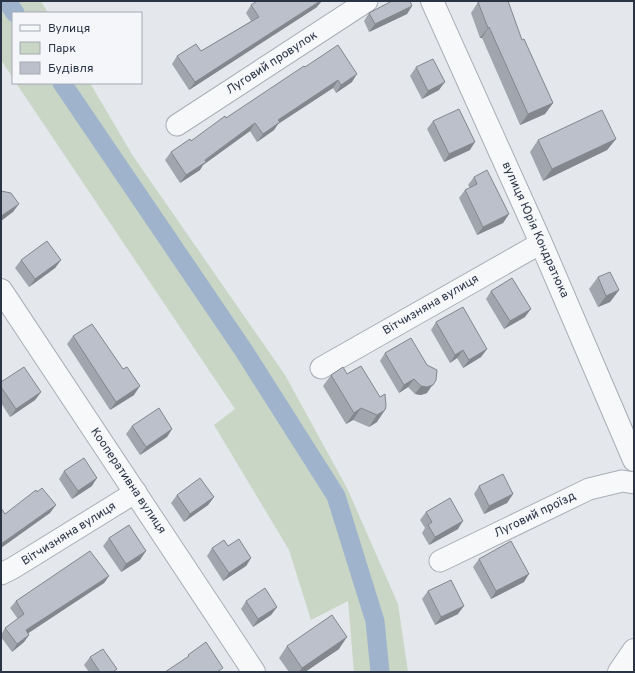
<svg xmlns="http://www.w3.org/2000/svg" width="635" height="673" viewBox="0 0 635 673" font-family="Overpass,sans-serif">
<rect width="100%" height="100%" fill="#e4e7ec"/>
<path fill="#c9d6c5" d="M 1,1 L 41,1 L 48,13 L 13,13 L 13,78 L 1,60 Z
M 16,83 L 90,83 L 133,156 L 285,375 L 347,488 L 398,604 L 408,672 L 354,672 L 348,601 L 311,620 L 289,550 L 214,425 L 235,409 Z"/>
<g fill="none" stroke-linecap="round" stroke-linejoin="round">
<path stroke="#9fb4cc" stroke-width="19" d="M 7,1 L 15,13
M 62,83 L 244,351 L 336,496 L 375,621 L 380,672"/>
<defs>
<path id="minor" d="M 177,125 L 367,1
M 321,368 L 541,243
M 440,561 L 589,489 L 622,481 L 634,483
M 1,574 L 13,568 L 136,492"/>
<path id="tertiary" d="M 432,1 L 541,243 L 634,460
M 1,290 L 254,672
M 619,672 L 634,650"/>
</defs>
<use href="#minor" stroke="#a9aeb7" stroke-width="23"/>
<use href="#tertiary" stroke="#a9aeb7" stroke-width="24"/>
<use href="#minor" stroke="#f7f8fa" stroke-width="21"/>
<use href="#tertiary" stroke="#f7f8fa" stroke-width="22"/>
</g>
<path fill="#a1a5ae" d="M 478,2 L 522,40 L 553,103 L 545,114 L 520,125 L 482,38 L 480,38 L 471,13 Z
M 251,5 L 317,7 L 189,90 L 172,64 L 177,56 L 201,51 L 251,21 L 246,13 Z
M 412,6 L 407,14 L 369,32 L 364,21 L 369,13 Z
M 305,67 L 352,82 L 336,93 L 333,88 L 278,124 L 274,130 L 257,142 L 250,131 L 203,165 L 200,170 L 180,183 L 165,160 L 171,152 L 191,141 Z
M 416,67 L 439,90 L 422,99 L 410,76 Z
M 433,121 L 470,150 L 444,162 L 427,129 Z
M 616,139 L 607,150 L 543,181 L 530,152 L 538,140 Z
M 474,177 L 509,214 L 503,223 L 477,235 L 459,198 L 465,190 L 470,188 L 468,185 Z
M 21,260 L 61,260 L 55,268 L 29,287 L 15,268 Z
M 598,277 L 619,290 L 610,302 L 598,307 L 589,289 Z
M 491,291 L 525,317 L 504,329 L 486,299 Z
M 436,322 L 487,349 L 481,357 L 463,368 L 457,358 L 450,363 L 431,330 Z
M 73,336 L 134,395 L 110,410 L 67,344 Z
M 411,338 L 427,393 L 421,395 L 415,394 L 408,387 L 399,393 L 380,361 L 385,353 Z
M 347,374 L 380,397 L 377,422 L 369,427 L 353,420 L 346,424 L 323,386 L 331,375 Z
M 1,382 L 41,392 L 35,400 L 10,417 L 1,403 Z
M 132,426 L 172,429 L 167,437 L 140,455 L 126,434 Z
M 64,471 L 92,486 L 72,499 L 59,479 Z
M 479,486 L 513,494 L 507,503 L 484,514 L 474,494 Z
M 177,495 L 214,497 L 208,505 L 184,522 L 171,503 Z
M 426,512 L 458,529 L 429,545 L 422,533 L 425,528 L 420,520 Z
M 109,538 L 140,560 L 121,572 L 103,546 Z
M 228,546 L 251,558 L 246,566 L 223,581 L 207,556 L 212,548 Z
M 479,559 L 524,582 L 491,599 L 473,567 Z
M 109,576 L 104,583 L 28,633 L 29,635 L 24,642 L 12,652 L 1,637 L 1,635 L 5,628 L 18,619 L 10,608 L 16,601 Z
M 428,591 L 458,614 L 435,625 L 422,599 Z
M 246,601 L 277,607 L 271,615 L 253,627 L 241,609 Z
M 287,646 L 339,649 L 305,672 L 289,672 L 279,658 Z
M 90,657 L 115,672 L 89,672 L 84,665 Z"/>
<path fill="#83868d" d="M 320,1 L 322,1 L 317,7 L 189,90 L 195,82 Z
M 412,6 L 407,14 L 369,32 L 375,24 Z
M 489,27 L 482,38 L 480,38 L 488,28 Z
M 357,74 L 352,82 L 336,93 L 341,85 Z
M 338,80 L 333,88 L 278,124 L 274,130 L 257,142 L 263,134 L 278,120 Z
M 445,82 L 439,90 L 422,99 L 428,91 Z
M 553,103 L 545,114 L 520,125 L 528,114 Z
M 255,123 L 250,131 L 203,165 L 200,170 L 180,183 L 186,175 Z
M 616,139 L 607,150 L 543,181 L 552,169 Z
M 475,142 L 470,150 L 444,162 L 449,154 Z
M 19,204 L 13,212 L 1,221 L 1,216 Z
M 509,214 L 503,223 L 477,235 L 483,227 Z
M 61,260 L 55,268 L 29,287 L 35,279 Z
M 619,290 L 610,302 L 598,307 L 606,296 Z
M 531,309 L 525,317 L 504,329 L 510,321 Z
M 487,349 L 481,357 L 463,368 L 469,360 Z
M 463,350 L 457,358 L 450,363 L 455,355 Z
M 414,379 L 408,387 L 399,393 L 404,385 Z
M 436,380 L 427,393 L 421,395 L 415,394 L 421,386 Z
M 140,386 L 134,395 L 110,410 L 116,402 Z
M 41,392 L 35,400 L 10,417 L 16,409 Z
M 361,408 L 353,420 L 346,424 L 354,413 Z
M 385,410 L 377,422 L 369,427 L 377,415 Z
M 172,429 L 167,437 L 140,455 L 146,447 Z
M 97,478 L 92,486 L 72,499 L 78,491 Z
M 513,494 L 507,503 L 484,514 L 489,506 Z
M 214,497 L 208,505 L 184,522 L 190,514 Z
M 56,505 L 50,513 L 1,548 L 1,544 Z
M 463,521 L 458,529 L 429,545 L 435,537 Z
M 146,551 L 140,560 L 121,572 L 126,564 Z
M 251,558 L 246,566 L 223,581 L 229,573 Z
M 529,574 L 524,582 L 491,599 L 496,591 Z
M 109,576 L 104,583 L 21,638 L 26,630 Z
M 464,606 L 458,614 L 435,625 L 441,617 Z
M 277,607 L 271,615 L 253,627 L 258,619 Z
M 29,635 L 24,642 L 12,652 L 17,644 Z
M 347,637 L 339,649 L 305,672 L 299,672 L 302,668 Z"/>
<path fill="#bbc0ca" stroke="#83868d" d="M 257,1 L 320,1 L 195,82 L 177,56 L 196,44 L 201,51 L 259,17 L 251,5 Z
M 392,1 L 410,1 L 412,6 L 375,24 L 369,13 Z
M 482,1 L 508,1 L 522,40 L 524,39 L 553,103 L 528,114 L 489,27 L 488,28 L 478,2 Z
M 338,45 L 357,74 L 341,85 L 338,80 L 278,120 L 280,122 L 263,134 L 255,123 L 205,160 L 206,162 L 186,175 L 171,152 L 190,139 L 191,141 L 225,116 L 226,118 L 304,66 L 305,67 Z
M 433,59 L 445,82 L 428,91 L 416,67 Z
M 459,109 L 475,142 L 449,154 L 433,121 Z
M 602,110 L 616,139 L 552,169 L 538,140 Z
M 487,170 L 509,214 L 483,227 L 465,190 L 477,184 L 474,177 Z
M 1,191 L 11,193 L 19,204 L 1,216 Z
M 47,241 L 61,260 L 35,279 L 21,260 Z
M 610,272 L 619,290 L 606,296 L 598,277 Z
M 512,278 L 531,309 L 510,321 L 491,291 Z
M 463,307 L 487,349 L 469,360 L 463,350 L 455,355 L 436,322 Z
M 92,324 L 123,369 L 127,367 L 140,386 L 116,402 L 73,336 Z
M 411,338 L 427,365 L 437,370 L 436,380 L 433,385 L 427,387 L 421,386 L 414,379 L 404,385 L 385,353 Z
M 361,366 L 380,397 L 385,394 L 386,406 L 385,410 L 377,415 L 361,408 L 354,413 L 331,375 L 343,367 L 347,374 Z
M 24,367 L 41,392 L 16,409 L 1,387 L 1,382 Z
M 159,408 L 172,429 L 146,447 L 132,426 Z
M 84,458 L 97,478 L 78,491 L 64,471 Z
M 503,474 L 513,494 L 489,506 L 479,486 Z
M 200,478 L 214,497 L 190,514 L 177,495 Z
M 42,488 L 56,505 L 1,544 L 1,508 L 5,514 L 36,490 L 37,492 Z
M 450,498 L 463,521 L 435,537 L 428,525 L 432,522 L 426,512 Z
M 129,525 L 146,551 L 126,564 L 109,538 Z
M 239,539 L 251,558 L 229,573 L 212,548 L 224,540 L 228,546 Z
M 511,541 L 529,574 L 496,591 L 479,559 Z
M 90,551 L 109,576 L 26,630 L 29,635 L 17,644 L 5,628 L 24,614 L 16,601 Z
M 451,580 L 464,606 L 441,617 L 428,591 Z
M 265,588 L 277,607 L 258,619 L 246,601 Z
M 332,615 L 347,637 L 302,668 L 287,646 Z
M 206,642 L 223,668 L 217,672 L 165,672 L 189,656 L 188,655 Z
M 103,649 L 117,669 L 113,672 L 100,672 L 90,657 Z"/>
<g text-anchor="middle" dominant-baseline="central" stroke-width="3" stroke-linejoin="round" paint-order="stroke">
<g font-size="12" fill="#2b3445" stroke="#f4f6f9">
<text transform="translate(272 63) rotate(-33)">Луговий провулок</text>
<text transform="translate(535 230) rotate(66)">вулиця Юрія Кондратюка</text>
<text transform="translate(431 305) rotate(-30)">Вітчизняна вулиця</text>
<text transform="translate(128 481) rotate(56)">Кооперативна вулиця</text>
<text transform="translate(535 515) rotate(-26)">Луговий проїзд</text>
<text transform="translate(69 534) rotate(-32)">Вітчизняна вулиця</text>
</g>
</g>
<rect width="635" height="673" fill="none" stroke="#2b3445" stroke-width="4"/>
<rect x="12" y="12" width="130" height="72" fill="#f4f6f9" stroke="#a4a8b1"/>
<rect x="20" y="25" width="20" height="6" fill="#f7f8fa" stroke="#a4a8b1"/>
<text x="48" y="32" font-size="12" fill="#2b3445">Вулиця</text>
<rect x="20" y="42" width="20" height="12" fill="#c9d6c5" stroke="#a4a8b1"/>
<text x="48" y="52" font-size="12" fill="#2b3445">Парк</text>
<rect x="20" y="62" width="20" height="12" fill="#bbc0ca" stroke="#a4a8b1"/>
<text x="48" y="72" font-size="12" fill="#2b3445">Будівля</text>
</svg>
